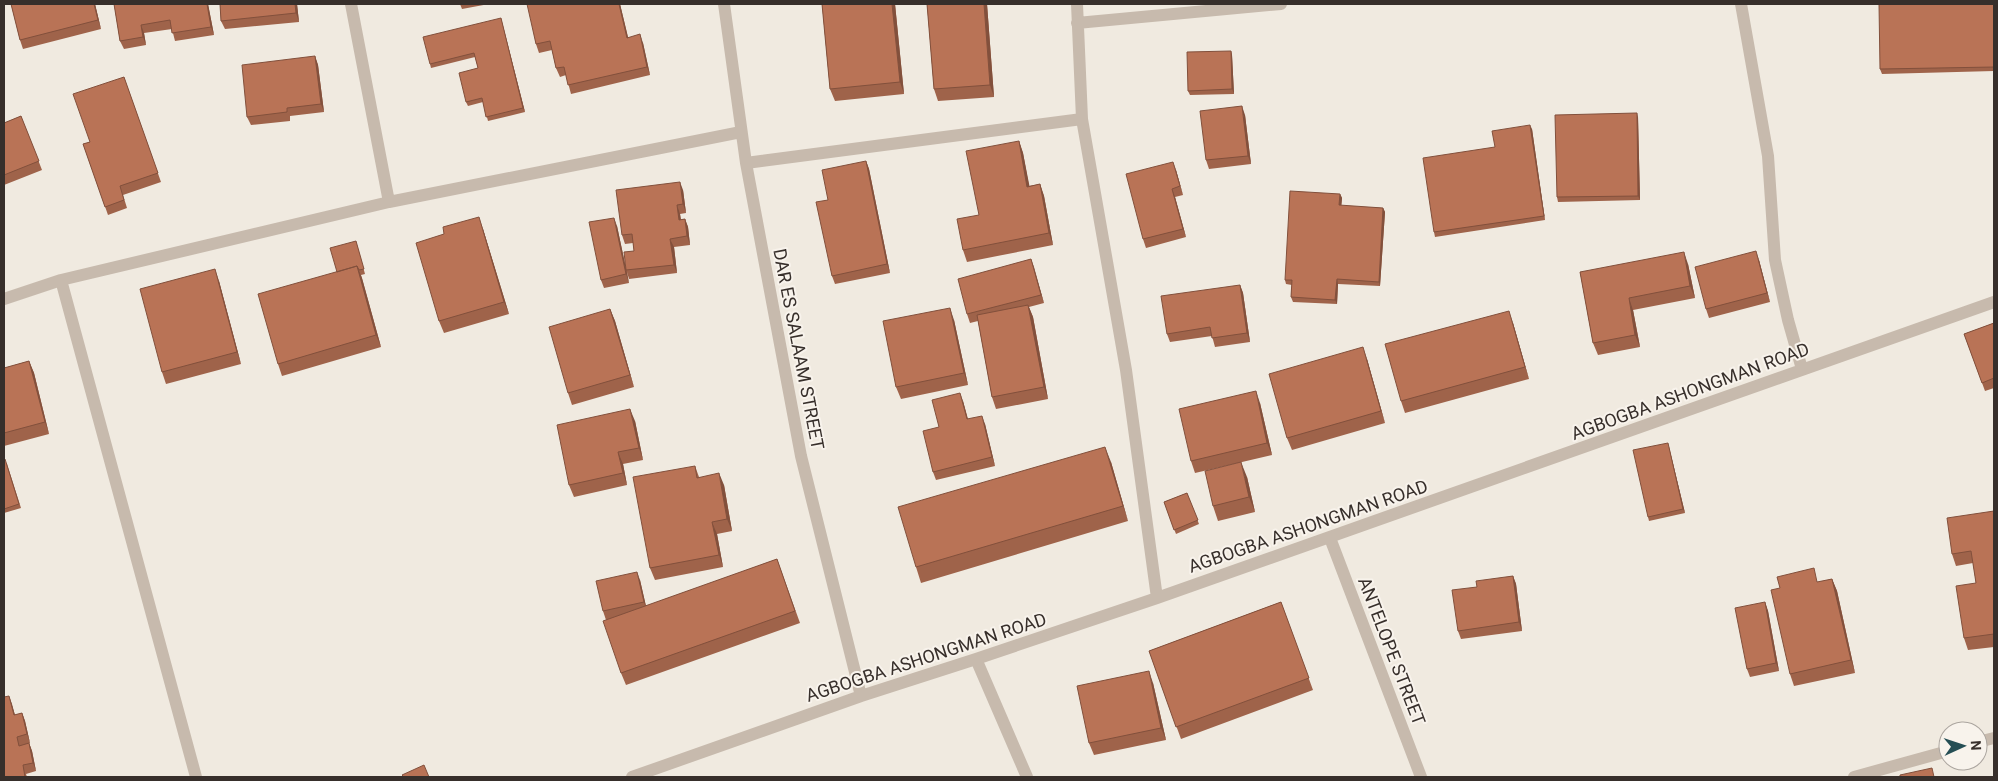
<svg xmlns="http://www.w3.org/2000/svg" width="1998" height="781" viewBox="0 0 1998 781" font-family="Roboto,sans-serif">
<rect width="100%" height="100%" fill="#f0eae0"/>
<g fill="none" stroke-linecap="round" stroke-linejoin="round">
<path stroke="#c7baad" stroke-width="12" d="M 351,4 L 389,202
M 724,4 L 746,163 L 801,456 L 861,696
M 1077,4 L 1082,119 L 1126,370 L 1157,598
M 1741,4 L 1768,156 L 1775,260 L 1788,320 L 1802,369
M 1077,23 L 1281,4
M 746,163 L 1082,119
M 61,280 L 196,777
M 4,299 L 61,280 L 389,202 L 741,132
M 1330,538 L 1421,777
M 976,659 L 1027,777
M 1978,742 L 1994,738
M 632,777 L 861,696 L 976,659 L 1157,598 L 1994,302
M 1854,777 L 1948,751"/>
</g>
<path fill="#9f634a" d="M 11,4 L 95,4 L 101,29 L 23,49 L 20,40 Z
M 114,4 L 208,4 L 214,35 L 175,41 L 172,29 L 144,33 L 146,45 L 124,49 L 120,41 Z
M 220,4 L 297,4 L 299,22 L 225,29 L 221,21 Z
M 460,4 L 489,4 L 462,9 Z
M 529,4 L 620,4 L 628,37 L 643,43 L 650,75 L 571,94 L 566,75 L 560,77 L 556,68 L 552,50 L 539,53 L 536,44 Z
M 822,4 L 895,4 L 904,94 L 835,101 L 830,89 Z
M 927,4 L 987,4 L 994,97 L 938,101 L 934,89 Z
M 1994,4 L 1994,71 L 1882,74 L 1880,69 Z
M 501,18 L 525,112 L 488,121 L 483,102 L 468,106 L 466,102 L 478,68 L 475,57 L 431,68 L 430,64 Z
M 1231,51 L 1232,55 L 1234,94 L 1190,95 L 1188,91 Z
M 315,56 L 318,65 L 324,112 L 290,116 L 290,121 L 251,125 L 247,117 Z
M 124,77 L 161,182 L 123,195 L 127,208 L 108,215 L 83,144 L 90,142 Z
M 1245,115 L 1251,164 L 1209,169 L 1206,160 Z
M 21,116 L 42,170 L 4,185 L 4,123 Z
M 1638,117 L 1640,200 L 1558,202 L 1557,197 Z
M 1532,129 L 1545,220 L 1435,237 L 1434,232 L 1495,147 Z
M 1019,141 L 1023,153 L 1029,186 L 1040,184 L 1044,196 L 1053,245 L 967,262 L 963,250 L 979,215 Z
M 866,161 L 869,169 L 890,273 L 835,284 L 832,276 L 828,200 Z
M 1176,170 L 1183,195 L 1175,197 L 1186,237 L 1146,248 L 1143,239 Z
M 683,190 L 686,213 L 680,214 L 681,220 L 685,219 L 688,227 L 690,245 L 674,247 L 677,273 L 629,279 L 627,272 L 629,283 L 604,288 L 601,280 L 617,226 L 626,268 L 634,251 L 633,243 L 625,244 L 622,235 Z
M 1340,194 L 1342,198 L 1341,206 L 1383,208 L 1385,212 L 1380,286 L 1338,284 L 1337,304 L 1293,302 L 1291,297 L 1292,285 L 1286,284 L 1285,280 Z
M 483,229 L 509,314 L 444,333 L 439,321 Z
M 356,241 L 365,274 L 361,275 L 381,347 L 282,376 L 278,364 Z
M 1031,259 L 1044,303 L 1029,307 L 1033,317 L 1048,399 L 996,409 L 992,397 L 978,321 L 970,323 L 967,314 Z
M 1759,260 L 1770,302 L 1709,318 L 1706,309 Z
M 1688,264 L 1695,298 L 1633,310 L 1640,347 L 1598,355 L 1593,343 L 1580,272 Z
M 219,281 L 241,364 L 166,384 L 162,372 Z
M 1240,285 L 1243,293 L 1250,342 L 1215,347 L 1212,336 L 1170,342 L 1167,334 Z
M 610,309 L 615,321 L 634,387 L 572,405 L 568,393 Z
M 954,320 L 968,385 L 901,399 L 896,387 Z
M 1513,323 L 1529,379 L 1405,413 L 1401,401 Z
M 1994,323 L 1994,388 L 1985,391 L 1964,334 Z
M 1367,359 L 1385,423 L 1292,450 L 1287,438 Z
M 29,361 L 34,373 L 49,434 L 4,446 L 4,368 Z
M 963,401 L 968,419 L 985,424 L 995,466 L 936,480 L 933,472 L 939,427 Z
M 1260,403 L 1272,455 L 1195,473 L 1191,461 Z
M 635,421 L 643,460 L 623,464 L 627,485 L 574,497 L 569,485 Z
M 1669,447 L 1685,513 L 1649,521 L 1648,517 Z
M 4,460 L 7,464 L 21,508 L 4,513 Z
M 1111,462 L 1128,521 L 921,583 L 916,567 Z
M 695,466 L 699,477 L 724,485 L 732,531 L 717,534 L 723,567 L 655,580 L 650,568 Z
M 1247,477 L 1255,512 L 1218,521 L 1213,506 Z
M 1187,493 L 1199,524 L 1176,534 L 1164,502 Z
M 1994,511 L 1994,647 L 1968,650 L 1964,638 L 1976,583 L 1973,563 L 1956,566 L 1952,554 Z
M 777,559 L 800,623 L 626,685 L 621,673 L 611,619 L 606,620 L 603,611 L 640,580 L 646,606 Z
M 1513,576 L 1516,584 L 1522,631 L 1461,639 L 1458,631 L 1477,587 Z
M 1832,579 L 1837,591 L 1855,673 L 1794,686 L 1790,674 L 1819,582 Z
M 1281,602 L 1313,690 L 1181,739 L 1149,651 Z
M 1765,602 L 1768,611 L 1779,671 L 1750,677 L 1747,669 Z
M 1153,683 L 1166,740 L 1094,755 L 1089,743 Z
M 9,696 L 15,715 L 22,713 L 25,721 L 30,743 L 29,743 L 32,751 L 36,771 L 26,774 L 27,777 L 4,777 Z"/>
<path fill="#82503c" d="M 94,4 L 95,4 L 101,29 L 98,20 Z
M 207,4 L 208,4 L 214,35 L 211,27 Z
M 295,4 L 297,4 L 299,22 L 296,13 Z
M 619,4 L 620,4 L 630,46 L 627,38 Z
M 892,4 L 895,4 L 904,94 L 900,82 Z
M 984,4 L 987,4 L 994,97 L 990,85 Z
M 501,18 L 502,22 L 525,112 L 523,108 Z
M 141,25 L 144,33 L 146,45 L 143,37 Z
M 640,34 L 643,43 L 650,75 L 647,67 Z
M 1231,51 L 1232,55 L 1234,94 L 1232,89 Z
M 315,56 L 318,65 L 324,112 L 321,104 Z
M 1242,106 L 1245,115 L 1251,164 L 1248,156 Z
M 1637,113 L 1638,117 L 1640,200 L 1638,196 Z
M 1530,125 L 1532,129 L 1545,220 L 1544,216 Z
M 1019,141 L 1023,153 L 1032,199 L 1027,187 Z
M 866,161 L 869,169 L 890,273 L 887,264 Z
M 1173,162 L 1176,170 L 1183,195 L 1180,186 Z
M 680,182 L 683,190 L 686,213 L 683,204 Z
M 1040,184 L 1044,196 L 1053,245 L 1049,233 Z
M 1172,189 L 1175,197 L 1186,237 L 1183,229 Z
M 1340,194 L 1342,198 L 1341,210 L 1339,205 Z
M 677,205 L 680,214 L 682,228 L 679,220 Z
M 1383,208 L 1385,212 L 1380,286 L 1379,282 Z
M 479,217 L 483,229 L 509,314 L 504,302 Z
M 614,218 L 617,226 L 629,283 L 626,274 Z
M 685,219 L 688,227 L 690,245 L 687,236 Z
M 670,239 L 674,247 L 677,273 L 674,265 Z
M 1756,251 L 1759,260 L 1770,302 L 1767,293 Z
M 1684,252 L 1688,264 L 1695,298 L 1690,286 Z
M 1031,259 L 1034,267 L 1044,303 L 1041,295 Z
M 357,266 L 362,278 L 381,347 L 376,335 Z
M 215,269 L 219,281 L 241,364 L 237,352 Z
M 1337,279 L 1338,284 L 1337,304 L 1335,300 Z
M 1240,285 L 1243,293 L 1250,342 L 1247,333 Z
M 1629,298 L 1633,310 L 1640,347 L 1635,335 Z
M 1028,305 L 1033,317 L 1048,399 L 1044,387 Z
M 950,308 L 954,320 L 968,385 L 964,373 Z
M 610,309 L 615,321 L 634,387 L 630,375 Z
M 1509,311 L 1513,323 L 1529,379 L 1525,367 Z
M 1363,347 L 1367,359 L 1385,423 L 1381,411 Z
M 29,361 L 34,373 L 49,434 L 45,422 Z
M 1256,391 L 1260,403 L 1272,455 L 1267,443 Z
M 960,393 L 963,401 L 970,428 L 967,419 Z
M 630,409 L 635,421 L 643,460 L 639,448 Z
M 982,416 L 985,424 L 995,466 L 992,457 Z
M 1668,443 L 1669,447 L 1685,513 L 1683,509 Z
M 1105,447 L 1111,462 L 1128,521 L 1123,506 Z
M 618,452 L 623,464 L 627,485 L 623,473 Z
M 1241,462 L 1247,477 L 1255,512 L 1249,497 Z
M 719,473 L 724,485 L 732,531 L 727,519 Z
M 712,522 L 717,534 L 723,567 L 719,555 Z
M 637,572 L 640,580 L 647,611 L 644,602 Z
M 1513,576 L 1516,584 L 1522,631 L 1519,622 Z
M 1832,579 L 1837,591 L 1855,673 L 1851,660 Z
M 1765,602 L 1768,611 L 1779,671 L 1776,663 Z
M 1149,671 L 1153,683 L 1166,740 L 1161,728 Z
M 9,696 L 12,704 L 17,723 L 14,715 Z
M 22,713 L 25,721 L 30,743 L 27,734 Z
M 29,743 L 32,751 L 36,771 L 33,763 Z"/>
<path fill="#b97356" stroke="#82503c" d="M 11,4 L 94,4 L 98,20 L 20,40 Z
M 114,4 L 207,4 L 211,27 L 172,33 L 170,20 L 141,25 L 143,37 L 120,41 Z
M 220,4 L 295,4 L 296,13 L 221,21 Z
M 527,4 L 619,4 L 627,38 L 640,34 L 647,67 L 568,85 L 564,67 L 556,68 L 550,41 L 536,44 Z
M 822,4 L 892,4 L 900,82 L 830,89 Z
M 927,4 L 984,4 L 990,85 L 934,89 Z
M 1879,4 L 1994,4 L 1994,67 L 1880,69 Z
M 501,18 L 523,108 L 486,117 L 482,98 L 466,102 L 459,73 L 478,68 L 474,53 L 430,64 L 423,37 Z
M 1231,51 L 1232,89 L 1188,91 L 1187,52 Z
M 315,56 L 321,104 L 287,108 L 287,112 L 247,117 L 242,65 Z
M 124,77 L 158,173 L 120,186 L 124,200 L 105,207 L 83,144 L 90,142 L 73,94 Z
M 1242,106 L 1248,156 L 1206,160 L 1200,111 Z
M 1637,113 L 1638,196 L 1557,197 L 1555,115 Z
M 21,116 L 39,161 L 4,175 L 4,123 Z
M 1530,125 L 1544,216 L 1434,232 L 1423,158 L 1495,147 L 1492,131 Z
M 1019,141 L 1027,187 L 1040,184 L 1049,233 L 963,250 L 957,219 L 979,215 L 966,151 Z
M 866,161 L 887,264 L 832,276 L 816,202 L 828,200 L 822,170 Z
M 1173,162 L 1180,186 L 1172,189 L 1183,229 L 1143,239 L 1126,174 Z
M 680,182 L 683,204 L 677,205 L 679,220 L 685,219 L 687,236 L 670,239 L 674,265 L 626,270 L 624,252 L 634,251 L 632,234 L 622,235 L 616,190 Z
M 1290,191 L 1340,194 L 1339,205 L 1383,208 L 1379,282 L 1337,279 L 1335,300 L 1291,297 L 1292,280 L 1285,280 Z
M 479,217 L 504,302 L 439,321 L 416,243 L 444,234 L 443,227 Z
M 614,218 L 626,274 L 601,280 L 589,222 Z
M 356,241 L 364,269 L 359,270 L 357,266 L 337,272 L 330,248 Z
M 1756,251 L 1767,293 L 1706,309 L 1695,267 Z
M 1684,252 L 1690,286 L 1629,298 L 1635,335 L 1593,343 L 1580,272 Z
M 1031,259 L 1041,295 L 967,314 L 958,279 Z
M 357,266 L 376,335 L 278,364 L 258,294 Z
M 215,269 L 237,352 L 162,372 L 140,289 Z
M 1240,285 L 1247,333 L 1212,338 L 1210,327 L 1167,334 L 1161,296 Z
M 1028,305 L 1044,387 L 992,397 L 977,315 Z
M 950,308 L 964,373 L 896,387 L 883,321 Z
M 610,309 L 630,375 L 568,393 L 549,327 Z
M 1509,311 L 1525,367 L 1401,401 L 1385,344 Z
M 1994,323 L 1994,378 L 1982,383 L 1964,334 Z
M 1363,347 L 1381,411 L 1287,438 L 1269,374 Z
M 29,361 L 45,422 L 4,433 L 4,368 Z
M 1256,391 L 1267,443 L 1191,461 L 1179,409 Z
M 960,393 L 967,419 L 982,416 L 992,457 L 933,472 L 923,431 L 939,427 L 932,400 Z
M 630,409 L 639,448 L 618,452 L 623,473 L 569,485 L 557,425 Z
M 1668,443 L 1683,509 L 1648,517 L 1633,450 Z
M 1105,447 L 1123,506 L 916,567 L 898,507 Z
M 5,459 L 19,504 L 4,509 L 4,460 Z
M 1241,462 L 1249,497 L 1213,506 L 1205,471 Z
M 695,466 L 697,478 L 719,473 L 727,519 L 712,522 L 719,555 L 650,568 L 633,477 Z
M 1187,493 L 1198,520 L 1174,530 L 1164,502 Z
M 1994,511 L 1994,634 L 1964,638 L 1956,586 L 1976,583 L 1971,551 L 1952,554 L 1947,518 Z
M 777,559 L 795,611 L 621,673 L 603,621 Z
M 1814,568 L 1817,582 L 1832,579 L 1851,660 L 1790,674 L 1771,590 L 1780,588 L 1777,577 Z
M 637,572 L 644,602 L 603,611 L 596,581 Z
M 1513,576 L 1519,622 L 1458,631 L 1452,590 L 1477,587 L 1476,581 Z
M 1281,602 L 1309,678 L 1176,727 L 1149,651 Z
M 1765,602 L 1776,663 L 1747,669 L 1735,608 Z
M 1149,671 L 1161,728 L 1089,743 L 1077,686 Z
M 9,696 L 14,715 L 22,713 L 27,734 L 17,737 L 19,746 L 29,743 L 33,763 L 23,765 L 25,777 L 4,777 L 4,697 Z
M 424,765 L 429,777 L 404,777 L 402,775 Z
M 1932,768 L 1934,777 L 1900,777 L 1900,775 Z"/>
<g text-anchor="middle" dominant-baseline="central" stroke-width="4" stroke-linejoin="round" paint-order="stroke">
<g font-size="18" fill="#372f2b" stroke="#f8f3ec">
<text transform="translate(799 349) rotate(79)">DAR ES SALAAM STREET</text>
<text transform="translate(1690 391) rotate(-20)">AGBOGBA ASHONGMAN ROAD</text>
<text transform="translate(1308 526) rotate(-19)">AGBOGBA ASHONGMAN ROAD</text>
<text transform="translate(1392 651) rotate(69)">ANTELOPE STREET</text>
<text transform="translate(926 657) rotate(-18)">AGBOGBA ASHONGMAN ROAD</text>
</g>
</g>
<rect width="1998" height="781" fill="none" stroke="#372f2b" stroke-width="10"/>
<g transform="translate(1963 746) rotate(87)"><circle r="24" fill="#f8f3ec" stroke="#aba59f"/>
<path d="M0-4L9 19L0 12L-9 19Z" fill="#254e54"/>
<text y="-8" font-size="14" font-weight="bold" text-anchor="middle" fill="#372f2b">N</text>
</g>
</svg>
